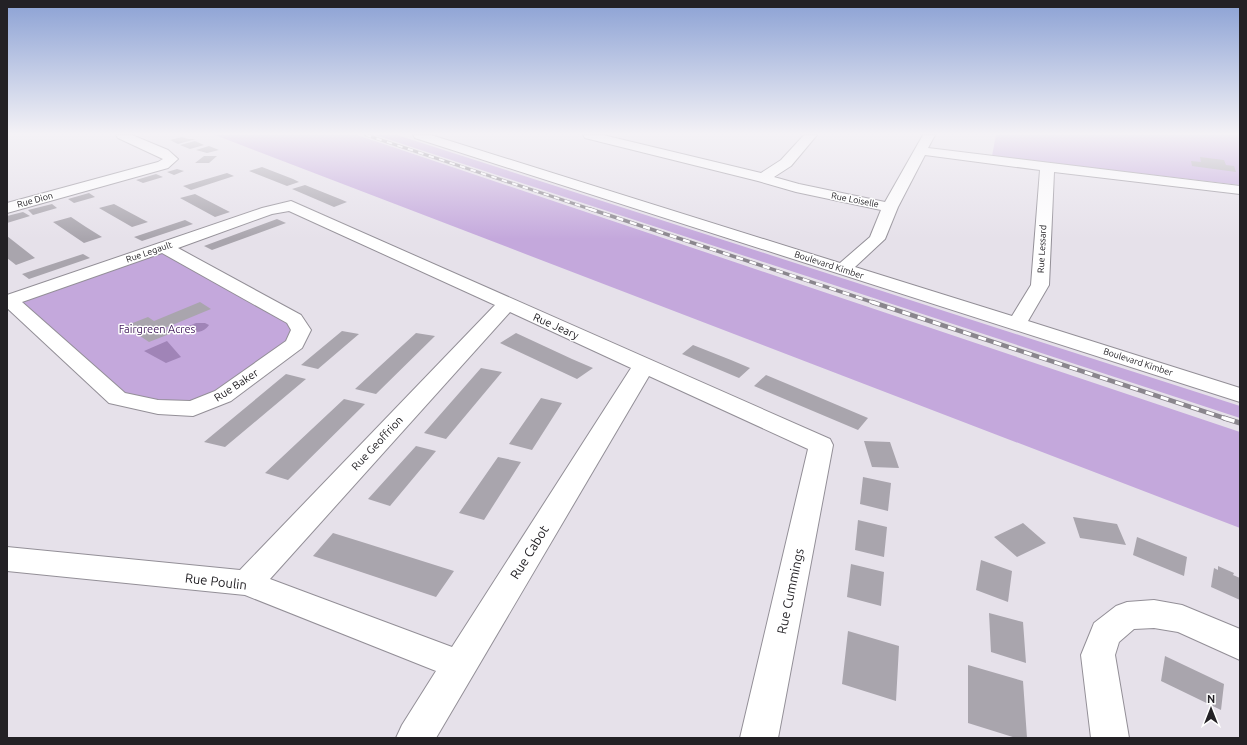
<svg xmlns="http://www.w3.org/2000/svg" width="1247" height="745" viewBox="0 0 1247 745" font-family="Ubuntu,sans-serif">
<rect width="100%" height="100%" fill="#e6e1ea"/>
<path fill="#c4a8dc" d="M 215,135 L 357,135 L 1240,432 L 1240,528 Z
M 375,135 L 397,135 L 1240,406 L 1240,418 Z
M 996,135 L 1240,135 L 1240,185 L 992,156 Z
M 164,247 L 294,319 L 295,344 L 193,409 L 117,398 L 9,300 Z"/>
<path fill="#a084b7" d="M 196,323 L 205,323 L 209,325 C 204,333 195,333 187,331 L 189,326 Z
M 167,341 L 181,357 L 166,363 L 144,351 Z"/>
<path fill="#a9a5ad" d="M 182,137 L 188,139 L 196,139 L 178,144 L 170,140 Z
M 195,141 L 204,145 L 190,149 L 180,145 Z
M 209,146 L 219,150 L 207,153 L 196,150 Z
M 204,156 L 217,156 L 209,163 L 195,163 Z
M 1200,157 L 1224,160 L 1226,165 L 1234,166 L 1236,172 L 1192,166 L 1191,161 L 1201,162 Z
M 262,167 L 293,179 L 299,182 L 287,186 L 249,171 Z
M 177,169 L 184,171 L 174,175 L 167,172 Z
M 227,173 L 234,176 L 191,190 L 183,186 Z
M 156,174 L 163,177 L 143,183 L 136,180 Z
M 305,185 L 340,199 L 347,202 L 334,207 L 292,189 Z
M 89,193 L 95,197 L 74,203 L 68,199 Z
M 195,194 L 224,209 L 230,212 L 215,217 L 180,198 Z
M 52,204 L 57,208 L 33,215 L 28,210 Z
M 114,204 L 142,219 L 148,222 L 132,227 L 99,208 Z
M 23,212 L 30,216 L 7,223 L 7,216 Z
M 71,217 L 86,227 L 102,237 L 84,243 L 53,222 Z
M 277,219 L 286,223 L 212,250 L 204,246 Z
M 185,220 L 193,224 L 142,241 L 134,237 Z
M 7,236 L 35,258 L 16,265 L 7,258 Z
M 83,254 L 90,258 L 29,279 L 22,274 Z
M 200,302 L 211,309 L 165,328 L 172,333 L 149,342 L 125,326 L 148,317 L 154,321 Z
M 342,331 L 359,334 L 318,369 L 301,365 Z
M 416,333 L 435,336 L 376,394 L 355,389 Z
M 516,333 L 572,359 L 593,368 L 577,379 L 500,343 Z
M 693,345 L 731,360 L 750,368 L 739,378 L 682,354 Z
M 481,368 L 502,372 L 446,439 L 424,433 Z
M 286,374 L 306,379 L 225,447 L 204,442 Z
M 766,375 L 790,385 L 868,418 L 858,430 L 754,386 Z
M 541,398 L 562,403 L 532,450 L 509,444 Z
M 344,399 L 365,404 L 288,480 L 265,473 Z
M 864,441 L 890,442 L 899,468 L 872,467 Z
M 416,446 L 436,451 L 390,506 L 368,499 Z
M 498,457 L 521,462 L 484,520 L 459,513 Z
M 863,477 L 891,483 L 888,511 L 860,504 Z
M 1073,517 L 1117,524 L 1126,545 L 1080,538 Z
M 858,520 L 887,527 L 884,557 L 855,550 Z
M 1023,523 L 1046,543 L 1017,557 L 994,537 Z
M 333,533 L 362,542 L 454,571 L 436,597 L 313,556 Z
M 1137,537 L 1187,557 L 1184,576 L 1133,555 Z
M 981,560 L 1012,571 L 1008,602 L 976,590 Z
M 851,564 L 884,572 L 881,606 L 847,597 Z
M 1218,566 L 1234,573 L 1233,575 L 1240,578 L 1240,600 L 1211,587 L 1214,568 L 1218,570 Z
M 989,613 L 1023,622 L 1026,663 L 991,652 Z
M 848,631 L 899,646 L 896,701 L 842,684 Z
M 1165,656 L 1224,684 L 1221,710 L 1161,681 Z
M 968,665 L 1023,681 L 1027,738 L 1016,738 L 968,723 Z"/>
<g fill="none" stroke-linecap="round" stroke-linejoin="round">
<defs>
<path id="minor" d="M 116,135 L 132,135 L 168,150 L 178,159 L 168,168 L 7,213 L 7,203 L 158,162 L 163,159 L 118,138 Z
M 413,135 L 431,135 L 840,263 L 870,237 L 881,210 L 796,192 L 758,181 L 585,138 L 583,135 L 603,135 L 761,173 L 781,160 L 804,135 L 817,135 L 791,166 L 774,177 L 799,184 L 885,202 L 923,135 L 935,135 L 928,148 L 1240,186 L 1240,194 L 1054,172 L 1049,285 L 1028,321 L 1240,388 L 1240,402 L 415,138 ZM 925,155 L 1040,170 L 1031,285 L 1012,316 L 855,267 L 885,239 L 898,207 Z
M 291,201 L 830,439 L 833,445 L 778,738 L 740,738 L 808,449 L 649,376 L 436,738 L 396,738 L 402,725 L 436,671 L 245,595 L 7,571 L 7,547 L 240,570 L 495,305 L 289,211 L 272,214 L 178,248 L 301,315 L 311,330 L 302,348 L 231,401 L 193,416 L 158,414 L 109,403 L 7,308 L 7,295 L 262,208 ZM 162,253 L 287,323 L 291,330 L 286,341 L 215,391 L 190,401 L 158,400 L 125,393 L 22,302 ZM 510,312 L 631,368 L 452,647 L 270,579 Z
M 1154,600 L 1182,605 L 1240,629 L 1240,660 L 1178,632 L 1154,628 L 1134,629 L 1119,642 L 1115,655 L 1129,738 L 1091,738 L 1081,655 L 1090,633 L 1094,623 L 1116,606 L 1127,602 Z"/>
</defs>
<use href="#minor" stroke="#938f97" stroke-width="2"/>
<use href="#minor" fill="#fff" fill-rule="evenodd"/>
<defs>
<path id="rail-far3" d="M 366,135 L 593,210"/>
<path id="rail-far2" d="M 590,209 L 875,303"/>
<path id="rail-far1" d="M 872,302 L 1227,419"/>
<path id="rail" d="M 1224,418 L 1240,423"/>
</defs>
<use href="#rail-far3" stroke="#8a868d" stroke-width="3"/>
<use href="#rail-far2" stroke="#8a868d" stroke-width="3.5"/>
<use href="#rail-far1" stroke="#8a868d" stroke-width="4.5"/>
<use href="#rail" stroke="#8a868d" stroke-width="5"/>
<use href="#rail-far3" stroke="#fff" stroke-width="2" stroke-dasharray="5.5" stroke-linecap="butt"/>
<use href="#rail-far2" stroke="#fff" stroke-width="2.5" stroke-dasharray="7" stroke-linecap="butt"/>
<use href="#rail-far1" stroke="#fff" stroke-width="3" stroke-dasharray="8" stroke-linecap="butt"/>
<use href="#rail" stroke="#fff" stroke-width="3.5" stroke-dasharray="11" stroke-linecap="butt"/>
</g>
<linearGradient id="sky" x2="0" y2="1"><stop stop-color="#8ba1d4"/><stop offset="0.56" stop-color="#f4f2f6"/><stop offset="1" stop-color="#f4f2f6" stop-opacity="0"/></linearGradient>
<rect width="1247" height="239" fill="url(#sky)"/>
<g text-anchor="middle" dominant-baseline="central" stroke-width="3" stroke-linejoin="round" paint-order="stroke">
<g font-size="9" fill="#232125" stroke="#fff">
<text transform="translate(35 200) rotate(-15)">Rue Dion</text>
<text transform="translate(855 200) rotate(11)">Rue Loiselle</text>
<text transform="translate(1042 249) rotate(-87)">Rue Lessard</text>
<text transform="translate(149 252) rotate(-19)">Rue Legault</text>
<text transform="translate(829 265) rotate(18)">Boulevard Kimber</text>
<text transform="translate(1138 362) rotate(18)">Boulevard Kimber</text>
</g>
<g font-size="11" fill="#232125" stroke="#fff">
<text transform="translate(556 326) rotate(24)">Rue Jeary</text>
<text transform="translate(236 385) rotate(-33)">Rue Baker</text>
<text transform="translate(377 443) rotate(-47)">Rue Geoffrion</text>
</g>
<g font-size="11" fill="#472260" stroke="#fff">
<text x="157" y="329">Fairgreen Acres</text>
</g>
<g font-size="13" fill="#232125" stroke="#fff">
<text transform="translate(529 552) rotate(-58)">Rue Cabot</text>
<text transform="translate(216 581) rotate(7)">Rue Poulin</text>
<text transform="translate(790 591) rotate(-78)">Rue Cummings</text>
</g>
</g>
<rect width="1247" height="745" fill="none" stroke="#232125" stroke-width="16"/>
<g transform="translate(1211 709)" stroke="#ffffff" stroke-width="3" paint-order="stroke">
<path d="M0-3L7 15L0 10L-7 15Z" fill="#232125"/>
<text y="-6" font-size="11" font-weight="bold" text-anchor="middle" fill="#232125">N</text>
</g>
</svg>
